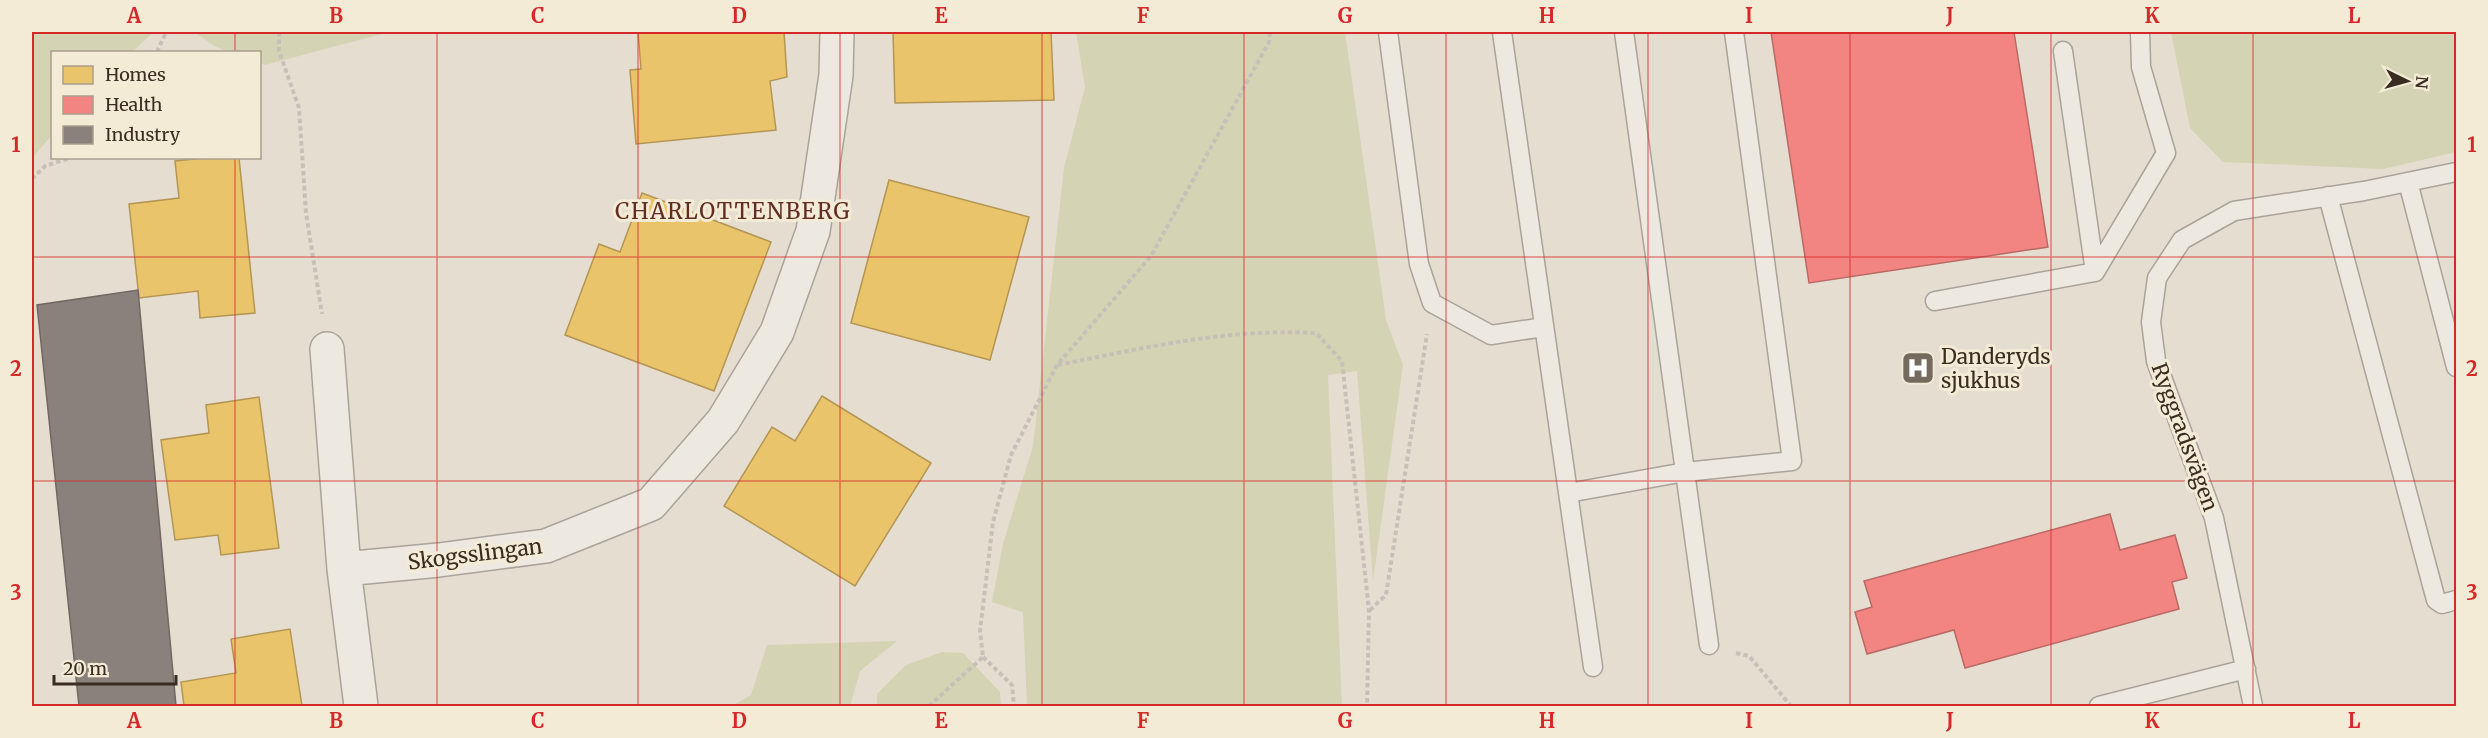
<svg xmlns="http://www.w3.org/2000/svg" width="2488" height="738" viewBox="0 0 2488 738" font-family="Merriweather,serif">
<rect width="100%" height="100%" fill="#e5ddd0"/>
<path fill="#d4d3b3" d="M 32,32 L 154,32 L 132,52 L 52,52 L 52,135 L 32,158 Z
M 195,32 L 389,32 L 265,65 L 260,63 L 260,52 C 225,52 222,53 195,32 Z
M 1076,32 L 1345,32 L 1386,320 L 1403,365 L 1373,581 L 1357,371 L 1328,375 L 1342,706 L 1027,706 L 1023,612 L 992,602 L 1003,544 L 1033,446 L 1064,168 L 1085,87 Z
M 2171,32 L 2456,32 L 2456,152 L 2383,169 L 2223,162 L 2190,128 Z
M 897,641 L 860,671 L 850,706 L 732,706 L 751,695 L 767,645 Z
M 942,652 L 963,653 L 1000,692 L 1001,706 L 877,706 L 877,694 L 906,665 Z"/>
<path fill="#e9c46a" stroke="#b49654" stroke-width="1.5" d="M 638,32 L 784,32 L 787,77 L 770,81 L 776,130 L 636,144 L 630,70 L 641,69 Z
M 893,32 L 1051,32 L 1054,100 L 895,103 Z
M 204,158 L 239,158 L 255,313 L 200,318 L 198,291 L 139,298 L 129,204 L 179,198 L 175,161 Z
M 889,180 L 1029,217 L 990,360 L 851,323 Z
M 642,193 L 771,242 L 714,391 L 565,335 L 599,244 L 620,252 Z
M 822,396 L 931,463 L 855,586 L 724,506 L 772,427 L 795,441 Z
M 259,397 L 279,548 L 221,555 L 218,535 L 175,540 L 161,440 L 209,433 L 206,405 Z
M 290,629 L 302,706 L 184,706 L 181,682 L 236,673 L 231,639 Z"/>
<path fill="#f28482" stroke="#ba6a65" stroke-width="1.5" d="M 1771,32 L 2014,32 L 2048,247 L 1809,283 Z
M 2110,514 L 2120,550 L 2175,535 L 2187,578 L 2172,582 L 2179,609 L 1965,668 L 1954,630 L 1867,654 L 1855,612 L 1872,607 L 1864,581 Z"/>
<path fill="#8a817c" stroke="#726861" stroke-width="1.5" d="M 138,290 L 176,706 L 79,706 L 37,305 Z"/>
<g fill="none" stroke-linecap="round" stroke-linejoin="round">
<defs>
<path id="service" d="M 1388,32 L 1419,264 L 1432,303 L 1491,335 L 1544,327
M 1502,32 L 1593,667
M 1624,32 L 1709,645
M 2063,51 L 2095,272
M 2408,182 L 2456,367
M 2328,196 L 2436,600 L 2442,604 L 2456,600
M 1935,301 L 2095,272 L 2166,153 L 2141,67 L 2140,32
M 1568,493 L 1685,472 L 1792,461 L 1734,32
M 2099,706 L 2246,669
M 2253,706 L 2214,518 L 2156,361 L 2151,322 L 2157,278 L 2182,240 L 2234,211 L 2364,191 L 2456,172"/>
<path id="minor" d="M 327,349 L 344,569 L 439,560 L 546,546 L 651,504 L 723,421 L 777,332 L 813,231 L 836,75 L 837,32
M 344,569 L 361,706"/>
</defs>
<use href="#service" stroke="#aaa399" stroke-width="21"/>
<use href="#minor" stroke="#aaa399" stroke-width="36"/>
<path stroke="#c6c0b8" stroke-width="4" stroke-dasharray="4.5 3" stroke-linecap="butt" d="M 279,32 L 279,51 L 299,108 L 306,213 L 322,314
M 157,52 L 166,32
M 32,179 L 45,166 L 70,158
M 1058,365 C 1143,348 1229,328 1316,333 L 1342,361 L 1369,611 L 1367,706
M 1370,610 L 1386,595 L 1427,334
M 1736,653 L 1749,656 L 1791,706
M 983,657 L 1012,685 L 1014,706
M 929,706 L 983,657 L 980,631 L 993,522 L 1011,455 L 1057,365 L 1151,256 L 1269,42 L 1270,32"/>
<use href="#service" stroke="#ede9e1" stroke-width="18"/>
<use href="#minor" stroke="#ede9e1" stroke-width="33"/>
</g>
<path fill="none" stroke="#d62828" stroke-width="1.5" stroke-opacity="0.55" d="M 235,32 L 235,52M 437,32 L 437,706M 638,32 L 638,706M 840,32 L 840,706M 1042,32 L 1042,706M 1244,32 L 1244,706M 1446,32 L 1446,706M 1648,32 L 1648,706M 1850,32 L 1850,706M 2051,32 L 2051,706M 2253,32 L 2253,706M 235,158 L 235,706M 32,257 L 2456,257M 32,481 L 2456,481"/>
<defs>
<symbol id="hospital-square" viewBox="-11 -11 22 22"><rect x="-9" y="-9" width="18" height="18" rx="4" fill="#756a5e" stroke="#f4ebd7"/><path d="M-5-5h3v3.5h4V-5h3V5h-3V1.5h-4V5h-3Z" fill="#fff"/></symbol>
</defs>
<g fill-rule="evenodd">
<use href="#hospital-square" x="1899" y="349" width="38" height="38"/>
</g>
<g text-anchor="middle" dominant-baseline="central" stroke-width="6" stroke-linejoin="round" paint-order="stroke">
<g font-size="21" fill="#392c21" stroke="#f4ebd7" text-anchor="start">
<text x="1941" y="356">Danderyds<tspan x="1941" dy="24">sjukhus</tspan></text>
</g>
<g font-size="21" fill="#392c21" stroke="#f4ebd7">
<text transform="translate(2185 437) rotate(70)">Ryggradsvägen</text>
<text transform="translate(475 554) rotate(-7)">Skogsslingan</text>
</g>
<g font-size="22" letter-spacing="1.5" fill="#632e22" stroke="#f4ebd7">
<text x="733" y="211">CHARLOTTENBERG</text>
</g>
</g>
<rect width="2488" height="738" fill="none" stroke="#f4ebd7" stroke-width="66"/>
<rect x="51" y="51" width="210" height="108" fill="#f4ebd7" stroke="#a99f8e" stroke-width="1.5"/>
<rect x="63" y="66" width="30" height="18" fill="#e9c46a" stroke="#a99f8e" stroke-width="1.5"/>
<text x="105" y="81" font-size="18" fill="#392c21">Homes</text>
<rect x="63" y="96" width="30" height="18" fill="#f28482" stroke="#a99f8e" stroke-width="1.5"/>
<text x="105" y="111" font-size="18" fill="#392c21">Health</text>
<rect x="63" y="126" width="30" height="18" fill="#8a817c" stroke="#a99f8e" stroke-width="1.5"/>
<text x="105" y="141" font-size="18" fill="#392c21">Industry</text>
<g transform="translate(2407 81) rotate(95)" stroke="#f4ebd7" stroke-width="4.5" paint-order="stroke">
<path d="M0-4.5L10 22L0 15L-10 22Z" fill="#392c21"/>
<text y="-9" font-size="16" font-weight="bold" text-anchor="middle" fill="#392c21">N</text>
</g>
<path d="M54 675v9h122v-9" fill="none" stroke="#392c21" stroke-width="3"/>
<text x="63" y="675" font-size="18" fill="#392c21" stroke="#f4ebd7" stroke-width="4.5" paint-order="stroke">20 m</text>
<rect x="33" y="33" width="2422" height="672" fill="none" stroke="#d62828" stroke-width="2"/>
<g font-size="20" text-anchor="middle" font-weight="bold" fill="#d62828">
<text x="134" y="23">A</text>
<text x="336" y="23">B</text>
<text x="538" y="23">C</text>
<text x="739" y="23">D</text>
<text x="941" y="23">E</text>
<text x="1143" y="23">F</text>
<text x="1345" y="23">G</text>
<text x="1547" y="23">H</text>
<text x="1749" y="23">I</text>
<text x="1950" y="23">J</text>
<text x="2152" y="23">K</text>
<text x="2354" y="23">L</text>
<text x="16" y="152">1</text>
<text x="2472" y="152">1</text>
<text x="16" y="376">2</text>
<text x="2472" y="376">2</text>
<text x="16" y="600">3</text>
<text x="2472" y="600">3</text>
<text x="134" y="728">A</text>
<text x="336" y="728">B</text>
<text x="538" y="728">C</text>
<text x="739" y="728">D</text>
<text x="941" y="728">E</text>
<text x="1143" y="728">F</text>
<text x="1345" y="728">G</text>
<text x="1547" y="728">H</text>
<text x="1749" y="728">I</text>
<text x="1950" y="728">J</text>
<text x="2152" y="728">K</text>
<text x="2354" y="728">L</text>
</g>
</svg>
